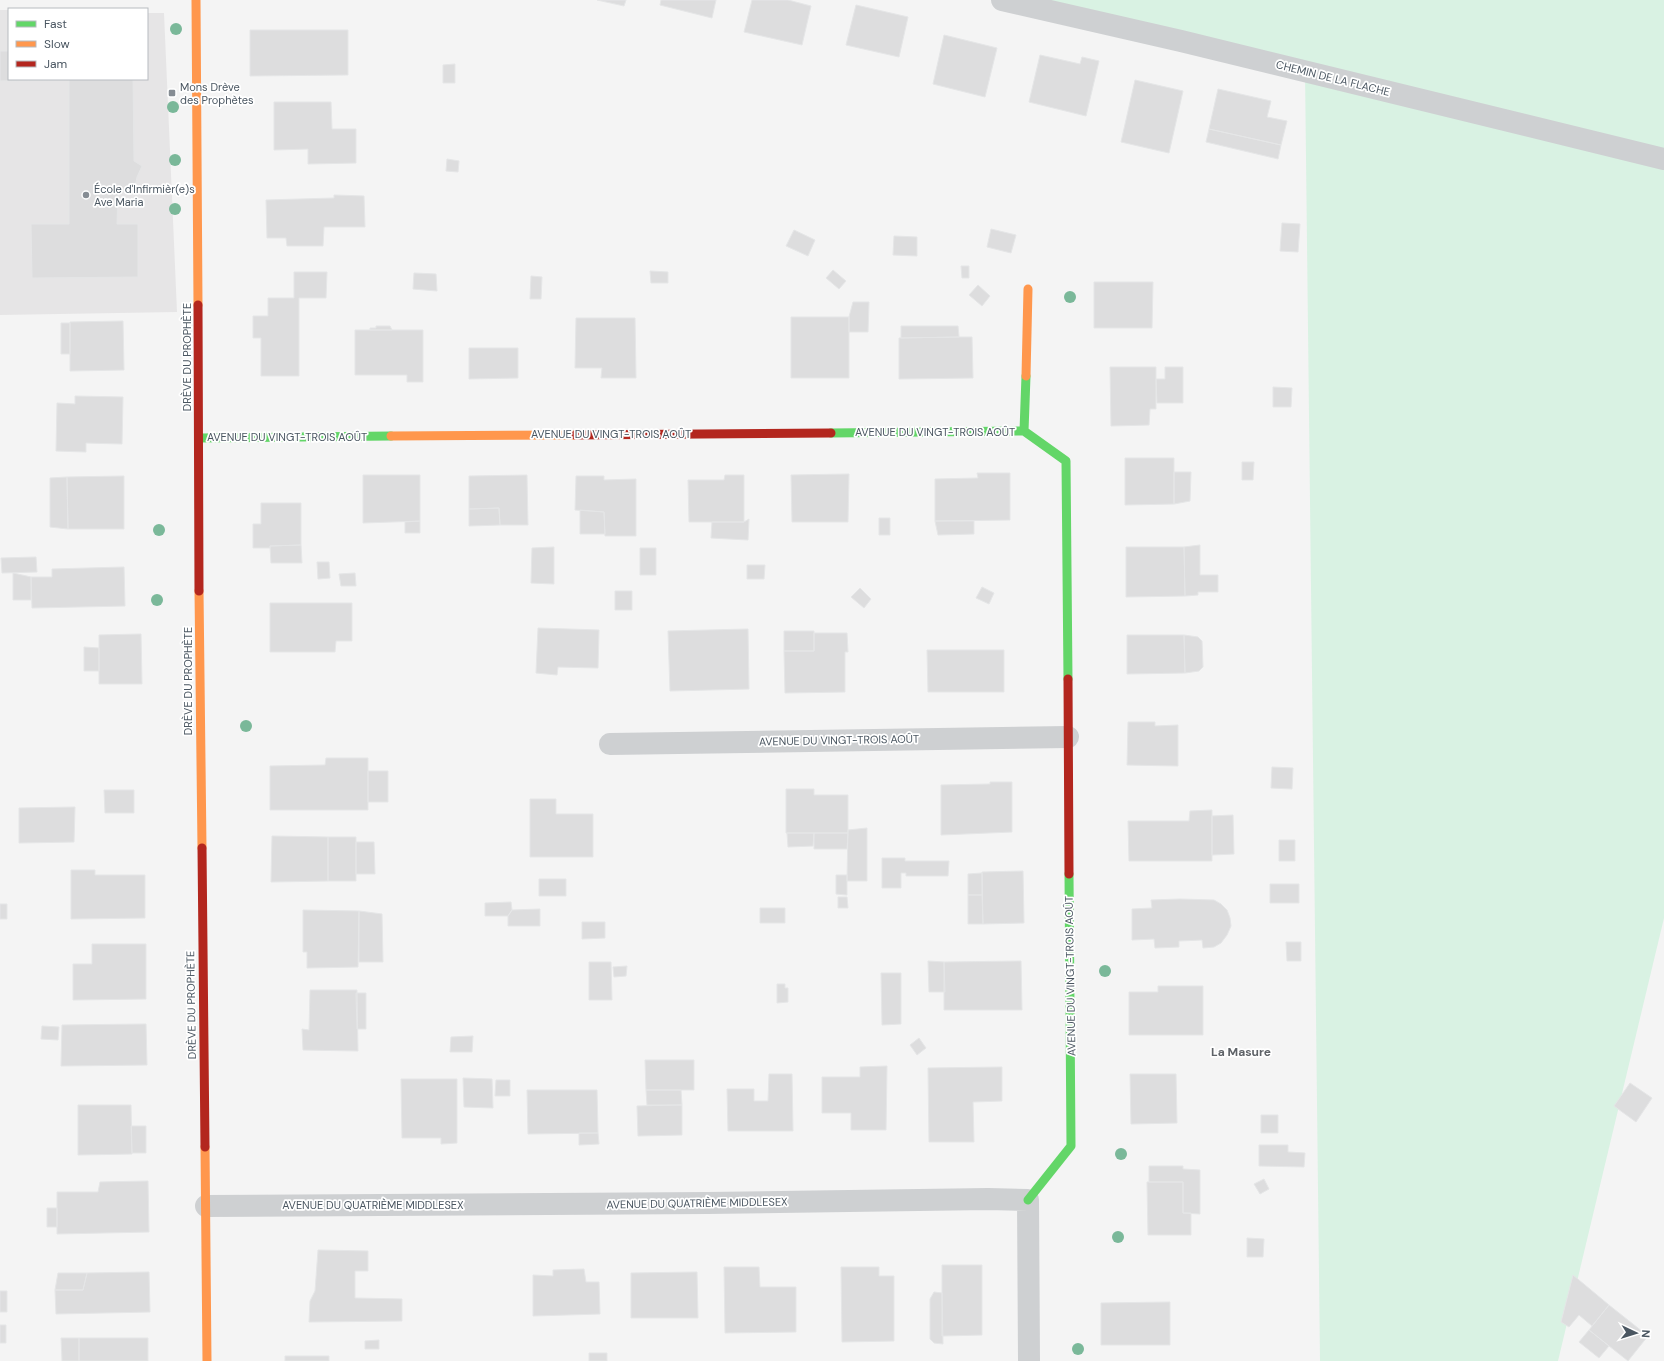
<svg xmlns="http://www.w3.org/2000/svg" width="1664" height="1361" viewBox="0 0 1664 1361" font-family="'DM Sans',sans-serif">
<rect width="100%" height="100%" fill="#f4f4f4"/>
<path fill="#e6e5e6" d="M 0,10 L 9,10 L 9,79 L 147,79 L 147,13 L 164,13 L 177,312 L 0,315 Z"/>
<path fill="#d9f2e3" d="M 1002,0 L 1664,0 L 1664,918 L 1558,1361 L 1320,1361 L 1305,71 Z"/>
<path fill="#ddddde" stroke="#e5e6e7" d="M 597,0 L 626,0 L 624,6 Z
M 661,0 L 716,0 L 712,18 L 660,5 Z
M 752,0 L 788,0 L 811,6 L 802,45 L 744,32 Z
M 856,5 L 908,17 L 899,57 L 846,45 Z
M 250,30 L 348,30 L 348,75 L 250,76 Z
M 944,35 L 997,48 L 985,97 L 933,84 Z
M 0,51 L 9,51 L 9,79 L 69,79 L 69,80 L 0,81 Z
M 1040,55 L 1080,64 L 1082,57 L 1099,61 L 1086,116 L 1029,102 Z
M 455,64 L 455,83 L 443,83 L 443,65 Z
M 69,79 L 133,79 L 134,161 L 142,166 L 137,177 L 134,192 L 118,189 L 117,224 L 138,224 L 138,277 L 32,278 L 31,224 L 69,224 Z
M 1135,80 L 1183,91 L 1169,153 L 1121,142 Z
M 1218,89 L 1271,101 L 1267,117 L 1287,121 L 1281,145 L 1209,129 Z
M 274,102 L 331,102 L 332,129 L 356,129 L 356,163 L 308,164 L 308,149 L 274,150 Z
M 1209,129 L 1281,145 L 1278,159 L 1206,142 Z
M 447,159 L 459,161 L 458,172 L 446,171 Z
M 334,195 L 364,196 L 365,227 L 324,227 L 323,246 L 287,246 L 286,238 L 267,238 L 266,200 L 334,198 Z
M 1282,223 L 1300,224 L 1298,252 L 1280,251 Z
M 991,229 L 1016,235 L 1011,253 L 987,247 Z
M 794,230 L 815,240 L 808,256 L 786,246 Z
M 894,236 L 917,237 L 917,256 L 893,255 Z
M 961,266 L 969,266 L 969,278 L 962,278 Z
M 833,270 L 846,281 L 839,289 L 826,278 Z
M 650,271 L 668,272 L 668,283 L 651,283 Z
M 294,272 L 327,272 L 326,298 L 299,298 L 299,376 L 261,376 L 261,338 L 253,338 L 253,316 L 268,316 L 268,298 L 294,298 Z
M 414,273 L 436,274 L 437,291 L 413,289 Z
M 531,276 L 542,277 L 541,299 L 530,299 Z
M 1094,282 L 1153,282 L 1152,328 L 1094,328 Z
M 978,285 L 990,296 L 982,306 L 969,295 Z
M 853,302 L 869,302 L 868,332 L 849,332 L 849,317 Z
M 791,317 L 849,317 L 849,378 L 791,378 Z
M 576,318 L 635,318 L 636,378 L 601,378 L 602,368 L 575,368 Z
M 123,321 L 124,370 L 70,371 L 70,322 Z
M 61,323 L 70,323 L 70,354 L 61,354 Z
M 376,326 L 390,326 L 392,330 L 370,330 L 370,328 L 376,328 Z
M 901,326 L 958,326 L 959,337 L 901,338 Z
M 355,330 L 423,330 L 423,382 L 407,382 L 407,375 L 355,375 Z
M 959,337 L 972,337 L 973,378 L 899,379 L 899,338 Z
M 469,348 L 518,348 L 518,378 L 469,379 Z
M 1110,367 L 1156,367 L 1156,409 L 1150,409 L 1149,425 L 1111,426 Z
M 1165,367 L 1183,367 L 1183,403 L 1157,403 L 1156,379 L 1165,379 Z
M 1273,387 L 1292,388 L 1291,407 L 1273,407 Z
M 75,396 L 123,397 L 122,444 L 86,443 L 86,452 L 56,451 L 57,403 L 75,404 Z
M 1125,458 L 1174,458 L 1174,504 L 1125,505 Z
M 1242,462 L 1254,462 L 1253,480 L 1242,480 Z
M 1174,472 L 1191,472 L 1190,501 L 1174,504 Z
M 977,473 L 1010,473 L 1010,520 L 935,521 L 935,479 L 978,478 Z
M 849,474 L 848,522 L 792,522 L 791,475 Z
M 363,475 L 420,475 L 420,521 L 363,523 Z
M 527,475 L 528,525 L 500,525 L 499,508 L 469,509 L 469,476 Z
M 725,475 L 744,475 L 744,522 L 689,522 L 688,480 L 724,480 Z
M 124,476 L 124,529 L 68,529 L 67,477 Z
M 576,476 L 604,476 L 604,480 L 636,479 L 636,536 L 605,536 L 604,512 L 575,510 Z
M 67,477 L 68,529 L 50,527 L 50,478 Z
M 261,503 L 301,503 L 301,545 L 270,546 L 270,548 L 253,548 L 253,524 L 261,524 Z
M 499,508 L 500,525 L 469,526 L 469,509 Z
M 580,510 L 604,512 L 605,534 L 580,534 Z
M 879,518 L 890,518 L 890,535 L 879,535 Z
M 749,519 L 748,540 L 711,538 L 712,522 L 744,522 Z
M 420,521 L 420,533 L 405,533 L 405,522 Z
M 935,521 L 974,521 L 974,534 L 938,535 Z
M 301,545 L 302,563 L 271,563 L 270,546 Z
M 1200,545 L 1200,575 L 1218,575 L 1218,592 L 1198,592 L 1198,595 L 1185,596 L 1184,547 Z
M 554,547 L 554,584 L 531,583 L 532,548 Z
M 1126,547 L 1184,547 L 1185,596 L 1126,597 Z
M 640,548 L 656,548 L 656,575 L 640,575 Z
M 36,557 L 37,572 L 2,573 L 1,558 Z
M 317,562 L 329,562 L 330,578 L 318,579 Z
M 747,565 L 765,565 L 764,579 L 747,579 Z
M 124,567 L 125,606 L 32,608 L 31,577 L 52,577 L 52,569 Z
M 13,573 L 31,577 L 31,600 L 13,600 Z
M 355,573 L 356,586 L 341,586 L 339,574 Z
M 982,587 L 994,593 L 989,604 L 976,598 Z
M 860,588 L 871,599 L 864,608 L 851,597 Z
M 615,591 L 632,591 L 632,610 L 615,610 Z
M 270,603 L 352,603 L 352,641 L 336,641 L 335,652 L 270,652 Z
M 538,628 L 599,630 L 598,668 L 558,667 L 557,675 L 536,673 Z
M 748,629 L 749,689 L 670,691 L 668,631 Z
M 784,631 L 814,631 L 814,651 L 784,651 Z
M 814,633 L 847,633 L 848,652 L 845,652 L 845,692 L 785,693 L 784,651 L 814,651 Z
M 141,634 L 142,684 L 99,684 L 99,635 Z
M 1127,635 L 1184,635 L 1185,673 L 1127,674 Z
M 1184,635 L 1198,637 L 1202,641 L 1203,667 L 1199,671 L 1185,673 Z
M 84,647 L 99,648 L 99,671 L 84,671 Z
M 927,650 L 1004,650 L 1004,692 L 928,692 Z
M 1128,722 L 1155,722 L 1155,726 L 1178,725 L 1178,766 L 1127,765 Z
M 326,758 L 368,758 L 368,810 L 270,810 L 270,766 L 325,765 Z
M 1272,767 L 1293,768 L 1292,789 L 1271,788 Z
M 368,771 L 388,771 L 388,802 L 368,802 Z
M 990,782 L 1012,782 L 1012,832 L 941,835 L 941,785 L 990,784 Z
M 786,789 L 814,789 L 814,795 L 848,795 L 848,833 L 786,833 Z
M 104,790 L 134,790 L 134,813 L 105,813 Z
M 530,799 L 556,799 L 556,814 L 593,814 L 593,857 L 530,857 Z
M 75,807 L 74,842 L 19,843 L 19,808 Z
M 1212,810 L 1212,861 L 1129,861 L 1128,821 L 1189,821 L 1190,811 Z
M 1233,815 L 1234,854 L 1212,855 L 1212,816 Z
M 867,828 L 867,881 L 847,881 L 848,830 Z
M 787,833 L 814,833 L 813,846 L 788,847 Z
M 814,833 L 848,833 L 847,849 L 814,849 Z
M 272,836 L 328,837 L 328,881 L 271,882 Z
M 328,837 L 356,837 L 356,881 L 328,881 Z
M 1279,840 L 1295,840 L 1295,861 L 1279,861 Z
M 356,842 L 374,842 L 375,874 L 356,874 Z
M 882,858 L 905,858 L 905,861 L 949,861 L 948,876 L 906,876 L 906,873 L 901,873 L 901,888 L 882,888 Z
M 71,870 L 95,870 L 95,875 L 145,875 L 145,918 L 71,919 Z
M 1023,871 L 1024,923 L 983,924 L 982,872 Z
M 982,873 L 982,895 L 968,895 L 968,874 Z
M 836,875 L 847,875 L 847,895 L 836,894 Z
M 539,879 L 566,879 L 566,896 L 539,896 Z
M 1270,884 L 1299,884 L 1299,903 L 1270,903 Z
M 968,895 L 982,895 L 983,924 L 968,924 Z
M 838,897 L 847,897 L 848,908 L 838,908 Z
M 1180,899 L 1214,900 L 1221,904 L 1227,910 L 1230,918 L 1231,926 L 1227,935 L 1221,943 L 1214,947 L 1203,948 L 1202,940 L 1179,941 L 1179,947 L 1155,948 L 1154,939 L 1132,940 L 1132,909 L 1152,908 L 1151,900 Z
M 511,902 L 512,910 L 508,916 L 485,916 L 485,903 Z
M 0,904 L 7,904 L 7,919 L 0,919 Z
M 760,908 L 785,908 L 785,923 L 760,923 Z
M 540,909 L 540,926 L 508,926 L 508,916 L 512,910 Z
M 303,910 L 359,911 L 358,967 L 307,968 L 307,952 L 303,952 Z
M 359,911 L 382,914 L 383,962 L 359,962 Z
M 582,922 L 605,922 L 605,938 L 582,939 Z
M 1286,942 L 1301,942 L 1301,961 L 1287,961 Z
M 92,944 L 146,944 L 146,999 L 73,1000 L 73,964 L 92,964 Z
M 928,961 L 944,962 L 945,992 L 929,992 Z
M 1021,961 L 1022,1010 L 944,1010 L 944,962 Z
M 589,962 L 611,962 L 612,1000 L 589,1000 Z
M 627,966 L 626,976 L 614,977 L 613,967 Z
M 881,973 L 901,973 L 901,1024 L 882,1025 Z
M 777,984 L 785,984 L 785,988 L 788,988 L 788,1002 L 777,1003 Z
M 1158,986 L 1203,986 L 1203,1035 L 1129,1035 L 1129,992 L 1158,992 Z
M 310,990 L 357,990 L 358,1051 L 303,1050 L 302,1029 L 309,1030 Z
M 356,993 L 366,993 L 366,1029 L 357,1029 Z
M 146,1024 L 147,1065 L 61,1066 L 62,1025 Z
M 42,1026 L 59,1027 L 58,1040 L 41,1039 Z
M 473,1036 L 472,1052 L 450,1052 L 451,1037 Z
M 919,1038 L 926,1048 L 917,1055 L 910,1045 Z
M 645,1060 L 694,1060 L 694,1090 L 646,1090 Z
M 887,1066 L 886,1130 L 851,1130 L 851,1113 L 822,1113 L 822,1077 L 860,1077 L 860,1067 Z
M 1002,1067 L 1002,1101 L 973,1102 L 974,1142 L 929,1142 L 928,1068 Z
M 769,1074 L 792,1074 L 793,1131 L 728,1131 L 727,1089 L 754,1089 L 754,1101 L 768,1101 Z
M 1130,1074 L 1176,1074 L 1177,1123 L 1131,1124 Z
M 463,1078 L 492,1079 L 493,1108 L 464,1107 Z
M 401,1079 L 457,1079 L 457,1143 L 441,1144 L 441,1138 L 402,1138 Z
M 496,1080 L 510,1080 L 510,1096 L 495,1096 Z
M 1630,1083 L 1652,1098 L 1636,1122 L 1614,1106 Z
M 527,1090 L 597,1090 L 598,1133 L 528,1134 Z
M 646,1090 L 681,1090 L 682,1105 L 647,1105 Z
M 78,1105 L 131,1105 L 132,1154 L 78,1155 Z
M 677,1105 L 682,1105 L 682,1135 L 638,1136 L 637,1106 Z
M 1261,1115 L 1278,1115 L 1278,1133 L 1261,1133 Z
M 131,1126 L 146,1126 L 146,1153 L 132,1153 Z
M 579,1133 L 598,1133 L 599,1144 L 579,1145 Z
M 1259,1145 L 1288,1145 L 1288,1152 L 1305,1153 L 1304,1167 L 1259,1166 Z
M 1149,1166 L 1183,1166 L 1183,1169 L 1200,1170 L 1200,1214 L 1183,1213 L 1183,1182 L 1149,1182 Z
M 1264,1179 L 1269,1189 L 1260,1194 L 1254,1184 Z
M 148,1181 L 149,1232 L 57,1234 L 57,1192 L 98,1192 L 100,1182 Z
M 1147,1182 L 1183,1182 L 1183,1213 L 1191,1213 L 1191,1235 L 1148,1235 Z
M 47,1208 L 57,1208 L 57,1227 L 47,1227 Z
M 1247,1238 L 1264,1239 L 1263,1257 L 1247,1257 Z
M 318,1250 L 368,1251 L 368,1271 L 355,1271 L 355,1298 L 402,1299 L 402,1321 L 309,1322 L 310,1301 L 315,1291 Z
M 942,1265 L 982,1265 L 982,1335 L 942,1336 Z
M 724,1267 L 759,1267 L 760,1287 L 796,1287 L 796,1332 L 725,1333 Z
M 841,1267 L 879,1267 L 879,1276 L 894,1276 L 894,1341 L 842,1342 Z
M 584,1269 L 586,1282 L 599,1282 L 600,1314 L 533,1316 L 533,1275 L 553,1276 L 553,1270 Z
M 149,1272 L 150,1312 L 56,1314 L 55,1290 L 83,1290 L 87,1273 Z
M 697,1272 L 698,1318 L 631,1318 L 631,1273 Z
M 58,1273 L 87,1273 L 83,1290 L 55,1290 Z
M 1573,1275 L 1609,1305 L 1592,1326 L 1579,1315 L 1569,1327 L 1561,1322 Z
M 0,1291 L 7,1291 L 7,1312 L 0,1312 Z
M 934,1292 L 942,1293 L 943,1344 L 934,1343 L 930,1339 L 930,1299 Z
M 1170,1302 L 1170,1345 L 1101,1345 L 1101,1303 Z
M 1609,1305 L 1648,1336 L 1628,1361 L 1589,1330 Z
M 0,1325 L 6,1325 L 6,1343 L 0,1343 Z
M 1589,1330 L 1609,1346 L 1599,1358 L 1579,1342 Z
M 61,1338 L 79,1338 L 79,1361 L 62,1361 Z
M 79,1338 L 148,1338 L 148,1361 L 79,1361 Z
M 379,1340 L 379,1349 L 365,1349 L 365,1341 Z
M 589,1353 L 607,1353 L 607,1361 L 589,1361 Z
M 285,1356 L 329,1356 L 329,1361 L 285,1361 Z"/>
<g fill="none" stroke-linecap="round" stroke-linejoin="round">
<path stroke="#ced0d2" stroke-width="22" d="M 1002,0 L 1181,41 L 1664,159
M 610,744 L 1068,737
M 206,1206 L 707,1203 L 988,1199 L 1028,1200 L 1029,1361"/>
<path stroke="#63d668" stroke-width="9" d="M 1026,376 L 1024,431 L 1066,461 L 1068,679
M 831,433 L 1024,431
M 199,438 L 391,436
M 1028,1200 L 1071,1146 L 1069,874"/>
<path stroke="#ff974d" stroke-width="9" d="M 196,0 L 198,305
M 1026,376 L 1028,289
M 391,436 L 575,435
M 199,591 L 202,848
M 205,1147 L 207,1361"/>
<path stroke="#b3261e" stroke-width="9" d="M 198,305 L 199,591
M 575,435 L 831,433
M 1068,679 L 1069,874
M 202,848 L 205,1147"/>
</g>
<g fill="#7ab899">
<circle cx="176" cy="29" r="6"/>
<circle cx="173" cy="107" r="6"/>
<circle cx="175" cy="160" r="6"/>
<circle cx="175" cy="209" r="6"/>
<circle cx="1070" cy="297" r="6"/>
<circle cx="159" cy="530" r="6"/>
<circle cx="157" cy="600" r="6"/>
<circle cx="246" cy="726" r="6"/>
<circle cx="1105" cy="971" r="6"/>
<circle cx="1121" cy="1154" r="6"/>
<circle cx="1118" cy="1237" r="6"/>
<circle cx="1078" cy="1349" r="6"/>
</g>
<g fill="#868d94" stroke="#fff" stroke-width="1.5">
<rect x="168" y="89" width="8" height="8" rx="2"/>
<circle cx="86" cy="195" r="4"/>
</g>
<g text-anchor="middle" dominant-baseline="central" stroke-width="3.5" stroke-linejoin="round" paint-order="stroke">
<g font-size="11" fill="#4a5661" stroke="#fff">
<text transform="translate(1333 78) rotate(14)">CHEMIN DE LA FLACHE</text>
<text transform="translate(187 357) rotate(-90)">DRÈVE DU PROPHÈTE</text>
<text x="935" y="432">AVENUE DU VINGT-TROIS AOÛT</text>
<text x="611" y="434">AVENUE DU VINGT-TROIS AOÛT</text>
<text x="287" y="437">AVENUE DU VINGT-TROIS AOÛT</text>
<text transform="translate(188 681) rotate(-90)">DRÈVE DU PROPHÈTE</text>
<text transform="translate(839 740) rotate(-1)">AVENUE DU VINGT-TROIS AOÛT</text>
<text transform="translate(1070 976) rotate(-91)">AVENUE DU VINGT-TROIS AOÛT</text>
<text transform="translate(191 1005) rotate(-91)">DRÈVE DU PROPHÈTE</text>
<text transform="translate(697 1203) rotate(-1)">AVENUE DU QUATRIÈME MIDDLESEX</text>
<text x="373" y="1205">AVENUE DU QUATRIÈME MIDDLESEX</text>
</g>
<g font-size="11" fill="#4a5661" stroke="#fff" text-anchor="start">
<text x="180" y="87">Mons Drève<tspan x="180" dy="13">des Prophètes</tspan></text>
<text x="94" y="189">École d'Infirmièr(e)s<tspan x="94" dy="13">Ave Maria</tspan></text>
</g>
<g font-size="12" font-weight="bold" fill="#5f6368" stroke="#fff">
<text x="1241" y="1052">La Masure</text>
</g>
</g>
<rect x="8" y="8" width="140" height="72" fill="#ffffff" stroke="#b7bbc0"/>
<rect x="16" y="21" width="20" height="6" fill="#63d668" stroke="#b7bbc0"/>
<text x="44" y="28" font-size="12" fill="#4a5661">Fast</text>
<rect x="16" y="41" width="20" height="6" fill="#ff974d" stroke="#b7bbc0"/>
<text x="44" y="48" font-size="12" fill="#4a5661">Slow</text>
<rect x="16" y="61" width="20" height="6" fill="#b3261e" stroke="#b7bbc0"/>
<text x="44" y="68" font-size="12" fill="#4a5661">Jam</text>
<g transform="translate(1636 1333) rotate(94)" stroke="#ffffff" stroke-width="3" paint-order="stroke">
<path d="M0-3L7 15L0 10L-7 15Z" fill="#4a5661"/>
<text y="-6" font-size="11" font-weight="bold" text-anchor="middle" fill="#4a5661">N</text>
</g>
</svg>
